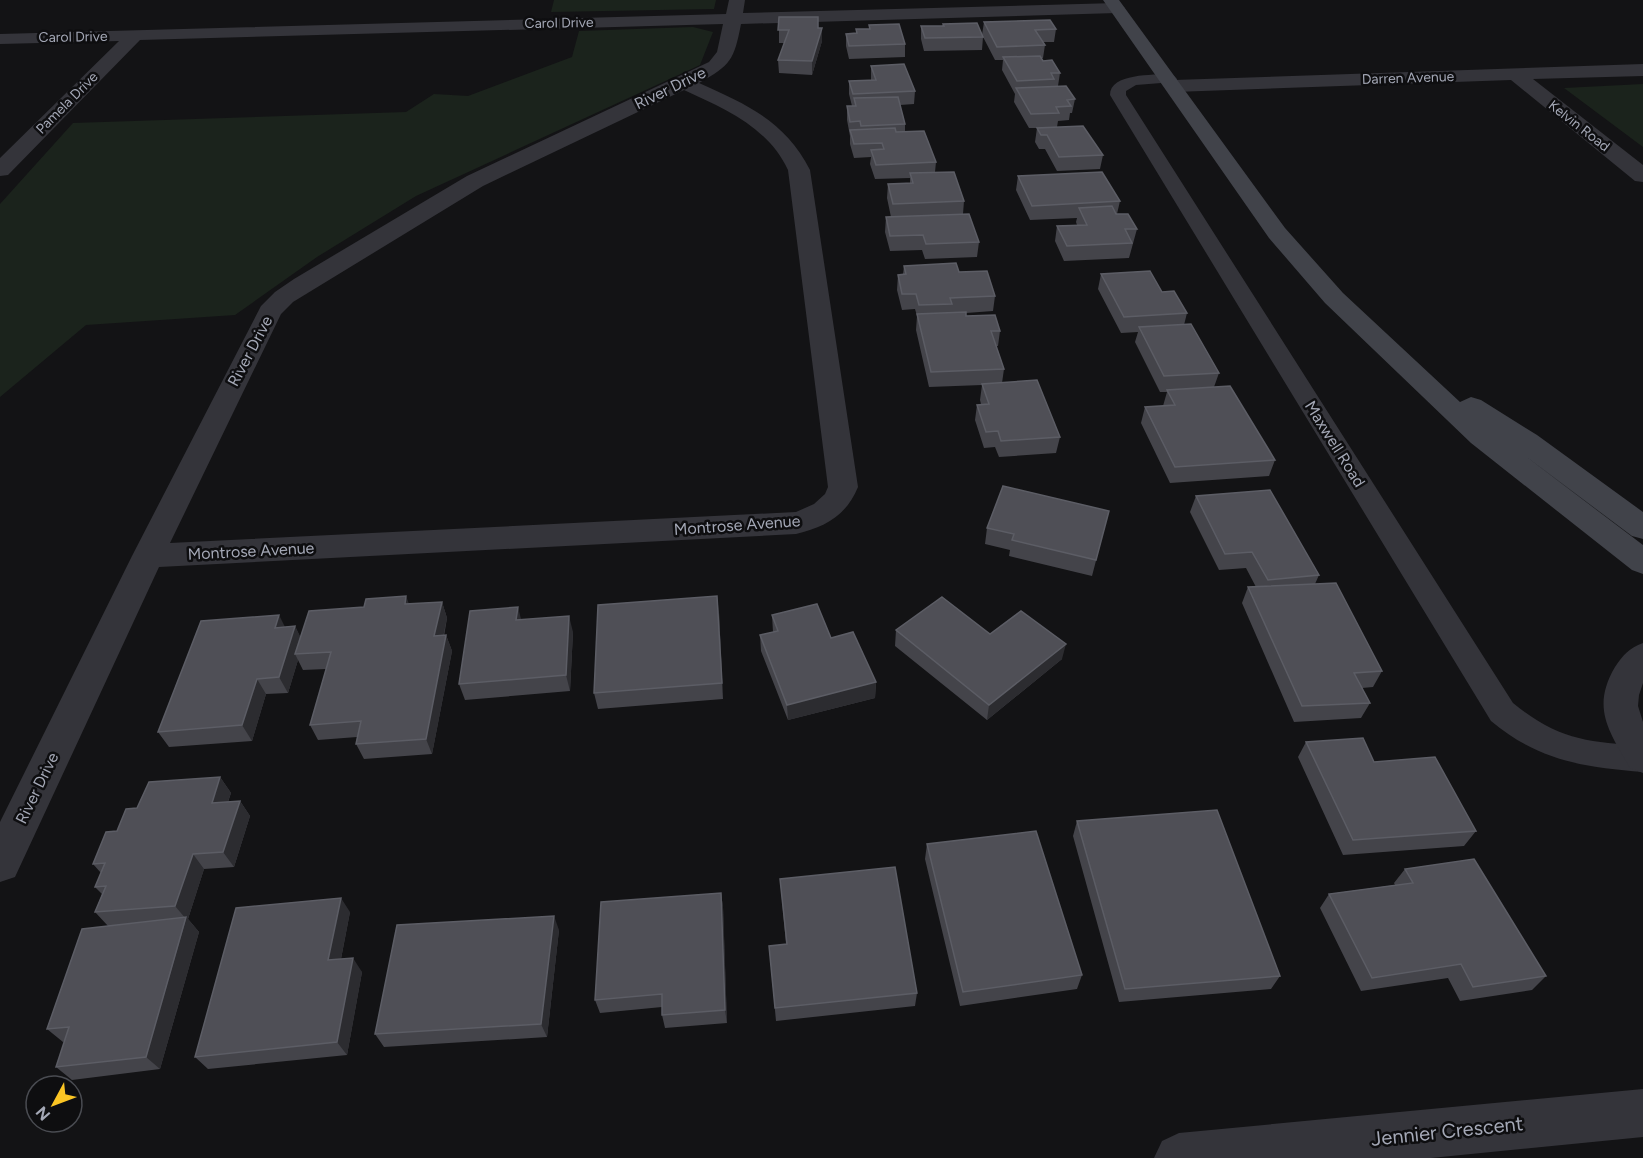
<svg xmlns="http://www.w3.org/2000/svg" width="1643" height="1158" viewBox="0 0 1643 1158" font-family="Figtree,sans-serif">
<rect width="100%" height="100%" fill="#131315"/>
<path fill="#1b231c" d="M 554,0 L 716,0 L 714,9 L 551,12 Z
M 693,27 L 713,32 L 700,65 L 416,196 L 317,257 L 235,315 L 86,325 L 0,397 L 0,204 L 73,123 L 406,112 L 434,94 L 468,96 L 572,57 L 579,31 Z
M 1643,84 L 1643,147 L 1564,88 Z"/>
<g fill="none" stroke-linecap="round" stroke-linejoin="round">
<path fill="#34343a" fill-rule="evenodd" d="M 1169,74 L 1174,76 L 1177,79 L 1174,82 L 1136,85 L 1126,91 L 1126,95 L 1513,703 C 1558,740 1587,742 1643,746 L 1643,772 C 1583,767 1539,761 1491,721 L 1110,95 C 1110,73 1154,75 1169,74 Z"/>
<path fill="#34343a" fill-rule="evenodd" d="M 729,0 L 745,0 L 743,13 L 1117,3 L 1125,8 L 1117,13 L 741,24 C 734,60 731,65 699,83 C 746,104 785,121 810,170 L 858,487 C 846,516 825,527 796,534 L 159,567 L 15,877 L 0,882 L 0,822 L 132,556 L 261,306 L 275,292 L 294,279 L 467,176 L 709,62 L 717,52 L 723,24 L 140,40 L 8,175 L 0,176 L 0,158 L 119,41 L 0,44 L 0,34 L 726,14 ZM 684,90 C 725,109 768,127 788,170 L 828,487 L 825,494 L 814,504 L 796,512 L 170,543 L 281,314 L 293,302 L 483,186 Z
M 1643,64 L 1643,76 L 1533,79 L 1643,165 L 1643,182 L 1635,181 L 1511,80 L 1174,92 L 1167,90 L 1165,86 L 1167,82 L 1174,80 Z
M 1643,643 L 1643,683 L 1639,695 L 1638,706 L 1643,722 L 1643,773 L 1630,768 C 1609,731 1591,708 1615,667 C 1623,655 1629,648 1643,643 Z
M 1643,1089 L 1643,1137 L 1431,1158 L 1154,1158 L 1162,1141 L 1179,1133 Z"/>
<path fill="#41434a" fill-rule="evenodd" d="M 1103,0 L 1119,0 L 1285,228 L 1343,293 L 1460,402 L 1471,397 L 1481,400 L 1537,435 L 1643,512 L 1643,539 L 1632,536 L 1504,440 L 1643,545 L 1643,574 L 1632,570 L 1471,443 L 1325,303 L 1269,238 Z"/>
</g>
<path fill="#44444a" d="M 779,17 L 818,28 L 822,41 L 812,75 L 779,73 L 778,60 L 784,43 L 779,43 Z
M 984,22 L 1056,29 L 1054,42 L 1043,42 L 1045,45 L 1043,58 L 1041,58 L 1043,61 L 1060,73 L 1058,86 L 1075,99 L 1072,113 L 1070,113 L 1069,120 L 1058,121 L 1057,127 L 1103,155 L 1100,169 L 1057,171 L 1045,149 L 1039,149 L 1035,142 L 1037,128 L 1029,128 L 1014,102 L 1015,94 L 1002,70 L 1003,60 L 995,60 L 982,35 Z
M 943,24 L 983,37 L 982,50 L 924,51 L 921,39 L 921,26 L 942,26 Z
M 869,25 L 905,44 L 905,57 L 849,59 L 846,46 L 846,34 L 856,33 L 856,29 L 869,29 Z
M 871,66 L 915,91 L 914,104 L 900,105 L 905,124 L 905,132 L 936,162 L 935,172 L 964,201 L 963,214 L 979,242 L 977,257 L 925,259 L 922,250 L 890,251 L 885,232 L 886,217 L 891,217 L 887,198 L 888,184 L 910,183 L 910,178 L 875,179 L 870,164 L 871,157 L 854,158 L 850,144 L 850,136 L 847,120 L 847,106 L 852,106 L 849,94 L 849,81 L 871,80 Z
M 1018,176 L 1120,201 L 1117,214 L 1137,229 L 1129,258 L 1064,261 L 1055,241 L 1057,226 L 1077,225 L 1076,222 L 1077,218 L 1030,220 L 1016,190 Z
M 904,266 L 959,272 L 995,296 L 993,311 L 966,313 L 966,316 L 1000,331 L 998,346 L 996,346 L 1004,369 L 1002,383 L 1060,437 L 1056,453 L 999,457 L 995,447 L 984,448 L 975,420 L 977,405 L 981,404 L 980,400 L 982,385 L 929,387 L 916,330 L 917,316 L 915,309 L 902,310 L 897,290 L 898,275 L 903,274 Z
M 1101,274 L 1162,292 L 1187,313 L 1184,325 L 1219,373 L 1214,387 L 1275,460 L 1269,476 L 1170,483 L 1141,423 L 1145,407 L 1163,406 L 1167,392 L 1160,392 L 1135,342 L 1138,332 L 1121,333 L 1098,289 Z
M 1196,496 L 1319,575 L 1315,584 L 1382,671 L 1373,687 L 1362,688 L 1370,703 L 1361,718 L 1294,722 L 1242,603 L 1248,587 L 1256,587 L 1246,568 L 1219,570 L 1190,512 Z
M 1109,511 L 1092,576 L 1009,556 L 1010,550 L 985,544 L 987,528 Z
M 442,602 L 447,618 L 444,636 L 446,635 L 452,651 L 432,754 L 364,759 L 356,744 L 357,737 L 318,740 L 310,725 L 326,669 L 303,670 L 298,660 L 288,693 L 266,694 L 252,741 L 169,747 L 158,732 L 285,627 L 295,626 L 300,637 L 364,607 Z
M 719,612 L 723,699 L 598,709 L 594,693 Z
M 772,615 L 831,638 L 876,682 L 875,698 L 788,720 L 761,651 L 760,635 L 773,632 Z
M 521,620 L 573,632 L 570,691 L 465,700 L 459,684 Z
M 896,630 L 1062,659 L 987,720 L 895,646 Z
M 1306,742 L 1374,762 L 1476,831 L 1464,846 L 1343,855 L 1298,757 Z
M 220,777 L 231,793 L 228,802 L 240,801 L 250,816 L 234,867 L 204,869 L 188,919 L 199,932 L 160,1069 L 72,1080 L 56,1067 L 65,1041 L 63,1042 L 47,1029 L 108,926 L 95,912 L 102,894 L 95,887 L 101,873 L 93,864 L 137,808 Z
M 1077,821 L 1280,976 L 1271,989 L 1119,1002 L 1073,836 Z
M 927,844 L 1082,975 L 1077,989 L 960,1006 L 925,859 Z
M 1405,869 L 1546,976 L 1532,990 L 1460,1001 L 1448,978 L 1361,991 L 1320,908 L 1329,894 L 1395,885 L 1394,883 Z
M 780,879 L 917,993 L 915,1006 L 776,1021 L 769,946 L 786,944 Z
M 721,893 L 723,907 L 727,1023 L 665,1028 L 662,1015 L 662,1007 L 600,1013 L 595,1000 Z
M 350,912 L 341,959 L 362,972 L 347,1055 L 208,1069 L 195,1057 Z
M 559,930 L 547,1037 L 384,1047 L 375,1034 Z"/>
<path fill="#2c2c30" d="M 822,28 L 822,41 L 812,75 L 812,61 Z
M 406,596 L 412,612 L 405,604 Z
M 717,596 L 719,612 L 723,699 L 722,683 Z
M 442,602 L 447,618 L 440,652 L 434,636 Z
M 518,607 L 522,623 L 516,620 Z
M 279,615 L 287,631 L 275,628 Z
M 569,616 L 573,632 L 570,691 L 566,675 Z
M 295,626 L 303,642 L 295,654 L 298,660 L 288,693 L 279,677 Z
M 446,635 L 452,651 L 432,754 L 426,739 Z
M 1066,644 L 1062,659 L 987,720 L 989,705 Z
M 257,679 L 266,694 L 252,741 L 242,725 Z
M 876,682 L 875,698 L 788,720 L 787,705 Z
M 220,777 L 231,793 L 222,818 L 212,803 Z
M 240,801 L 250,816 L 234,867 L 223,852 Z
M 193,854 L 204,869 L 188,919 L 199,932 L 160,1069 L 146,1057 L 186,919 L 175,906 Z
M 721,893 L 723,907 L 727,1023 L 725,1010 Z
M 341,898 L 350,912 L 338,974 L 328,960 Z
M 554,916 L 559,930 L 547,1037 L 541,1024 Z
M 353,958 L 362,972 L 347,1055 L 337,1042 Z"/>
<path fill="#4f4f56" stroke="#5c5d65" stroke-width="1.5" d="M 779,17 L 818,17 L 818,28 L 822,28 L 812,61 L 778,60 L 789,30 L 778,30 Z
M 1050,20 L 1056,29 L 1035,30 L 1045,45 L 997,47 L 984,22 Z
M 977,23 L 983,37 L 925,38 L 921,26 L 944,26 L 943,24 Z
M 899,24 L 905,44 L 849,46 L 846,34 L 857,33 L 856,29 L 870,29 L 869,25 Z
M 1040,56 L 1043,61 L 1052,60 L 1060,73 L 1051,73 L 1054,79 L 1017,81 L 1003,57 Z
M 904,64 L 915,91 L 853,94 L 849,81 L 876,80 L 871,66 Z
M 1066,86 L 1075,99 L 1067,100 L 1071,106 L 1056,107 L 1059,113 L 1031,114 L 1016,88 Z
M 898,97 L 905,124 L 861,126 L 860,121 L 850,122 L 847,106 L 856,106 L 854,98 Z
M 1083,126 L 1103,155 L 1059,157 L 1047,135 L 1041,135 L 1037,128 Z
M 895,128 L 896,132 L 924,131 L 936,162 L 876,165 L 871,150 L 884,149 L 882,143 L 854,144 L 850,130 Z
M 954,172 L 964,201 L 893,204 L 888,184 L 913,183 L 910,173 Z
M 1102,172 L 1120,201 L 1032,206 L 1018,176 Z
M 1112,206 L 1116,214 L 1128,214 L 1137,229 L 1125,229 L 1132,243 L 1067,246 L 1057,226 L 1087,225 L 1079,208 Z
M 969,214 L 979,242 L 926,244 L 923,235 L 890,236 L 886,217 Z
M 956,263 L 959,272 L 987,271 L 995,296 L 950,298 L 952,304 L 919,305 L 916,294 L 902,294 L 898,275 L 906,274 L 904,266 Z
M 1150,271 L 1162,292 L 1174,291 L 1187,313 L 1124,317 L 1101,274 Z
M 966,312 L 966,316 L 995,315 L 1000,331 L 991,331 L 1004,369 L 931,372 L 917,314 Z
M 1191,324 L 1219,373 L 1164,376 L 1139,327 Z
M 1037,380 L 1060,437 L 1001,441 L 998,431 L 986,432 L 977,405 L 989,404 L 982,384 Z
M 1230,386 L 1275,460 L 1175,467 L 1145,407 L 1175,405 L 1167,390 Z
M 1003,486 L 1109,511 L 1096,560 L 1012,540 L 1014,534 L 987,528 Z
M 1270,490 L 1319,575 L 1268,580 L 1252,552 L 1225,554 L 1196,496 Z
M 1336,583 L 1382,671 L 1354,673 L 1370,703 L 1302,706 L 1248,587 Z
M 406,596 L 405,604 L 442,602 L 434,636 L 446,635 L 426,739 L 356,744 L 361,721 L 310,725 L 331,652 L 295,654 L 309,611 L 364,607 L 366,599 Z
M 717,596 L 722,683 L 594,693 L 598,605 Z
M 942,597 L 990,634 L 1021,611 L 1066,644 L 989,705 L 896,630 Z
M 817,604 L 831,638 L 853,632 L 876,682 L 787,705 L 760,635 L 778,631 L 772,615 Z
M 518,607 L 516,620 L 569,616 L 566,675 L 459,684 L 470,611 Z
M 279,615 L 275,628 L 295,626 L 279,677 L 257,679 L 242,725 L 158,732 L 201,621 Z
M 1363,738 L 1374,762 L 1435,757 L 1476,831 L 1353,840 L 1306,742 Z
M 220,777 L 212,803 L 240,801 L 223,852 L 193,854 L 175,906 L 95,912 L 106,886 L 95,887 L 105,863 L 93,864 L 106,832 L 117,831 L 126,809 L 137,808 L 149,782 Z
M 1217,810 L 1280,976 L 1125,989 L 1077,821 Z
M 1036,831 L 1082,975 L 963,992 L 927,844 Z
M 1474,859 L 1546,976 L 1473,987 L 1461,964 L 1372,978 L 1329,894 L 1413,883 L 1405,869 Z
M 895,867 L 917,993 L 775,1008 L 769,946 L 787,944 L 780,879 Z
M 721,893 L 725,1010 L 662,1015 L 662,994 L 595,1000 L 601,902 Z
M 341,898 L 328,960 L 353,958 L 337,1042 L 195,1057 L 236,908 Z
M 554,916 L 541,1024 L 375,1034 L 397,925 Z
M 186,917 L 146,1057 L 56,1067 L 69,1027 L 47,1029 L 82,929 Z"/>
<g text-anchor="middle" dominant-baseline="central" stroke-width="5" stroke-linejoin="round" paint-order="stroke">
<g font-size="14" fill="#a4a8b6" stroke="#0e0e10">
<text transform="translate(559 23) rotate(-1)">Carol Drive</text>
<text transform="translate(73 37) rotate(-1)">Carol Drive</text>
<text transform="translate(1408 78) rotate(-2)">Darren Avenue</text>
<text transform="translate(67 103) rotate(-45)">Pamela Drive</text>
<text transform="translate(1579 126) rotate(38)">Kelvin Road</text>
</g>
<g font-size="16" fill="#a4a8b6" stroke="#0e0e10">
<text transform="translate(670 88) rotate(-26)">River Drive</text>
<text transform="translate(250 351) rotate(-62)">River Drive</text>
<text transform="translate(1335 444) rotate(58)">Maxwell Road</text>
<text transform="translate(737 525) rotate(-4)">Montrose Avenue</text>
<text transform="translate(251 551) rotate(-3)">Montrose Avenue</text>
<text transform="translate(37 788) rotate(-64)">River Drive</text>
</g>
<g font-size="20" fill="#a4a8b6" stroke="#0e0e10">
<text transform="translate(1447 1131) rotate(-6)">Jennier Crescent</text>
</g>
</g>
<g transform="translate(54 1104) rotate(229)"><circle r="28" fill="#0e0e10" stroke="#4a4c52" stroke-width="1.5"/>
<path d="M0-4.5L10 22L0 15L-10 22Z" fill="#fbc524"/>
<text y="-9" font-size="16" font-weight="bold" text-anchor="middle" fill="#a4a8b6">N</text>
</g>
</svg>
